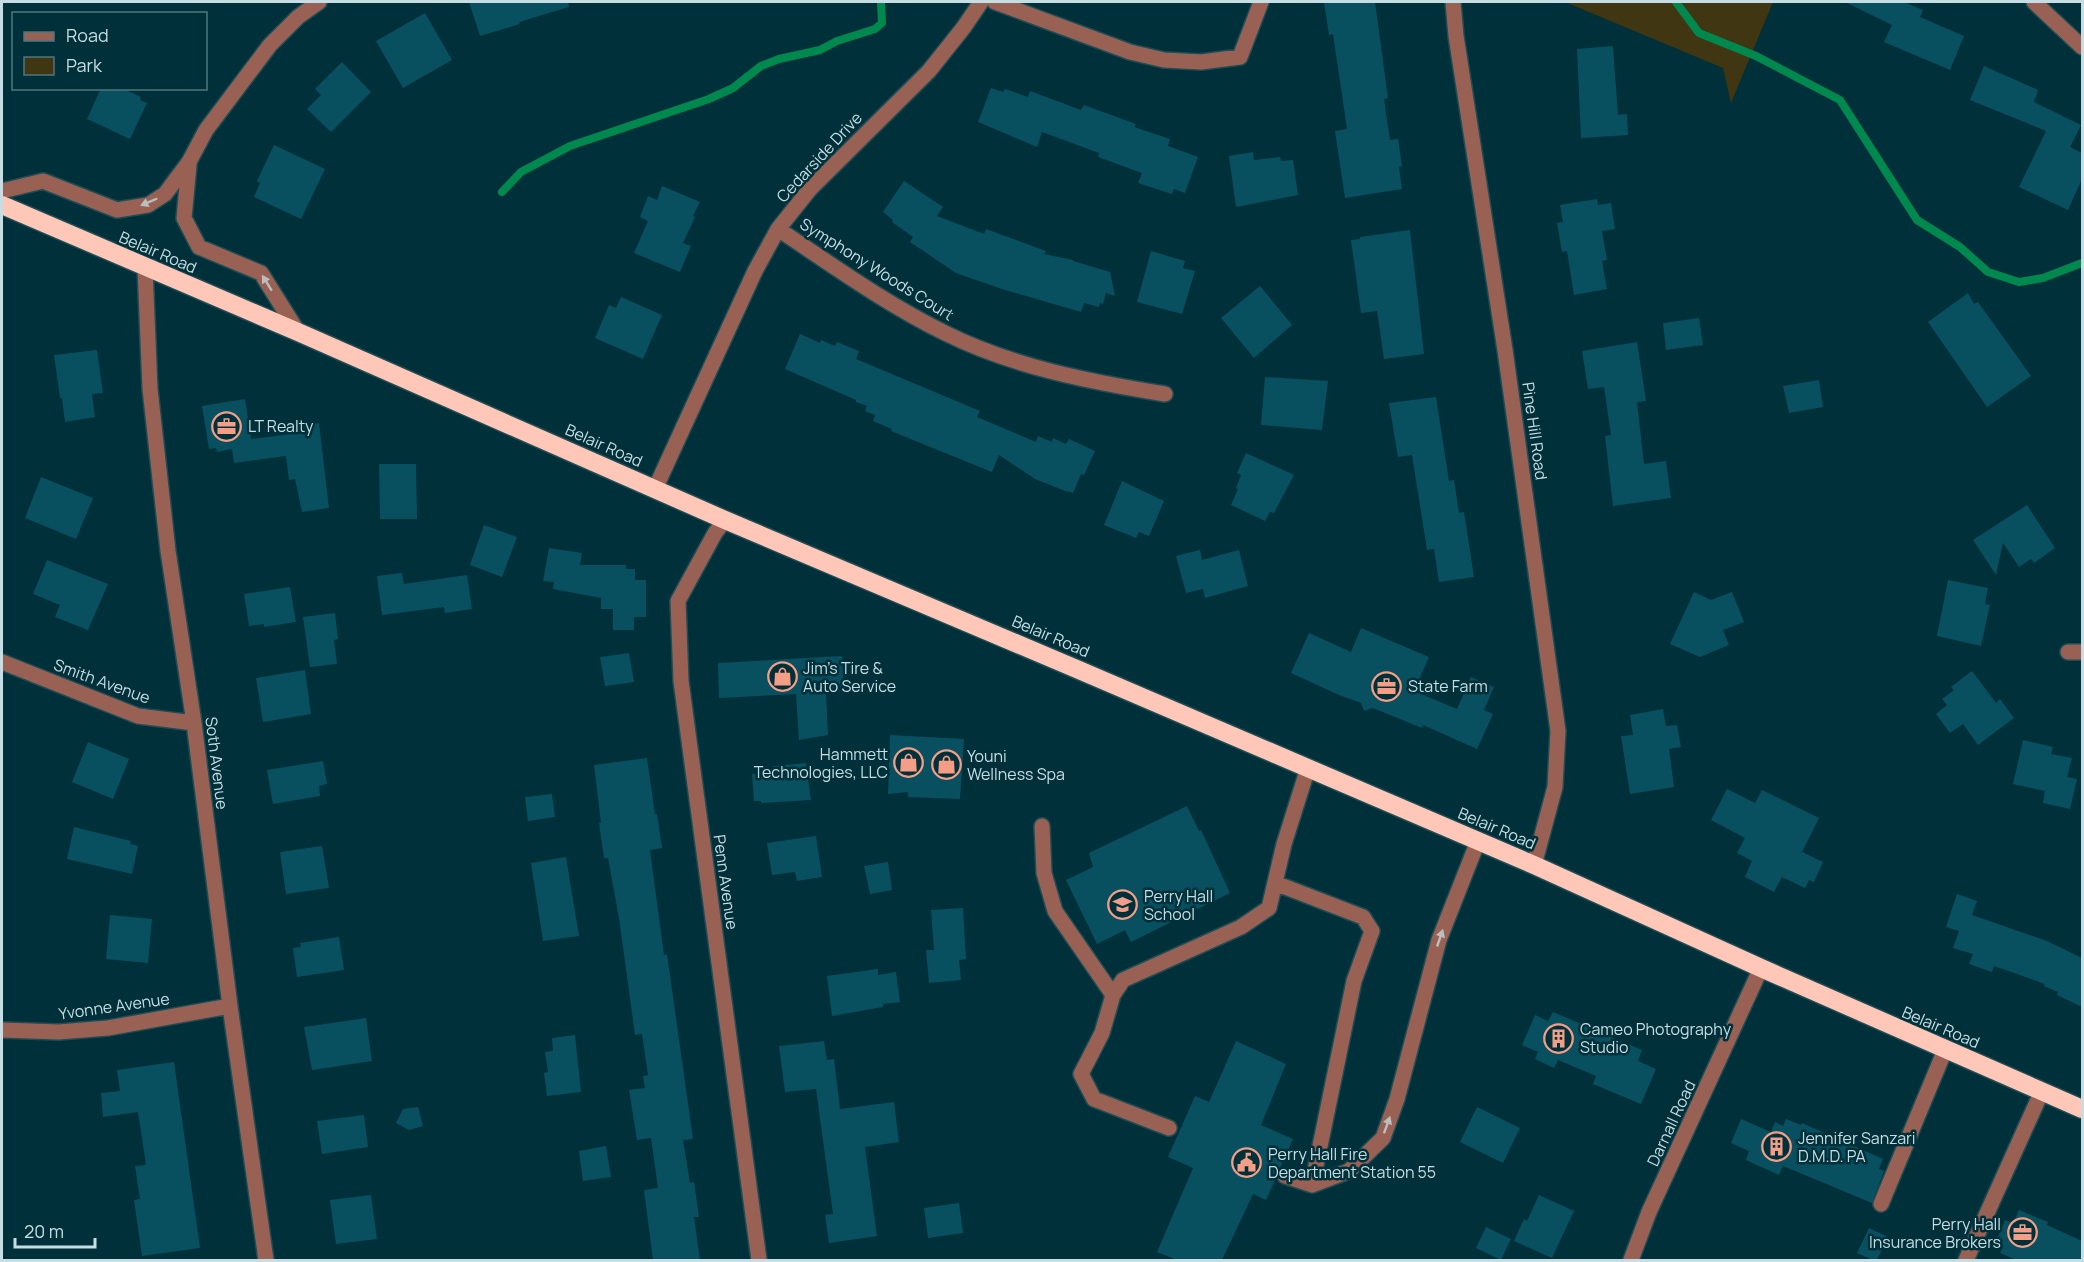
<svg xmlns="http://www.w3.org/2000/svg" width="2084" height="1262" viewBox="0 0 2084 1262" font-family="Manrope,sans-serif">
<rect width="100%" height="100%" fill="#00303a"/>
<path fill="#403611" d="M 1565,2 L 1773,2 L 1731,103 L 1723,68 Z"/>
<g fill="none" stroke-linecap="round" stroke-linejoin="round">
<path stroke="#00894f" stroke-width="8" d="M 1676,2 L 1699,33 L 1756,56 L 1840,100 L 1917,220 L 1960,247 L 1988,272 L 2019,282 L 2043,278 L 2082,263
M 502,192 L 521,172 L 570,146 L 709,99 L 733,88 L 761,66 L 779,59 L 820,50 L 837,41 L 875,29 L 882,23 L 881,2"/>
</g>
<path fill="#08505f" d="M 469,2 L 568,2 L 569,7 L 519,22 L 520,24 L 480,36 Z
M 1324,2 L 1375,2 L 1388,98 L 1384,99 L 1390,140 L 1398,139 L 1402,166 L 1399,167 L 1402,189 L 1345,198 L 1335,131 L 1347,129 L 1333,34 L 1329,35 Z
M 1845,2 L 1904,2 L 1923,10 L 1920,17 L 1964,36 L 1950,70 L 1884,42 L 1892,25 Z
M 425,13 L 452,60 L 403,88 L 376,41 Z
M 1613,46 L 1618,115 L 1627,114 L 1628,135 L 1581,138 L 1577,49 Z
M 342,62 L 371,92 L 331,132 L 307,109 L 321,95 L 315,89 Z
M 1984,66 L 2038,90 L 2034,102 L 2081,125 L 2070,147 L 2082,153 L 2082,179 L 2068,210 L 2019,187 L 2046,131 L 1970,100 Z
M 101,88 L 121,88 L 141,97 L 140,100 L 147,103 L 130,139 L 87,119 Z
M 991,88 L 1003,92 L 1005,89 L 1028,97 L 1030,91 L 1081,110 L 1084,105 L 1136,124 L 1134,127 L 1170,139 L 1168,146 L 1198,157 L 1185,193 L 1174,189 L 1172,194 L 1138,183 L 1142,173 L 1098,157 L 1099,153 L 1042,132 L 1037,147 L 978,122 Z
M 274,145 L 325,169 L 301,219 L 254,197 L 260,183 L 257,181 Z
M 1253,152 L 1254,160 L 1280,157 L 1281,161 L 1293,160 L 1298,195 L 1236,207 L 1229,156 Z
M 904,181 L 943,207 L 937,216 L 984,234 L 986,229 L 1046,251 L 1044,254 L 1073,260 L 1073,261 L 1110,272 L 1115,296 L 1106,293 L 1103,304 L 1100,303 L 1099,307 L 1084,303 L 1081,312 L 1002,289 L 956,273 L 910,242 L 913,237 L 892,222 L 893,220 L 883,212 Z
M 662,186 L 700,202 L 693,216 L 695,217 L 683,243 L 691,246 L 680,272 L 634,253 L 648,221 L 640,217 L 648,196 L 657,200 Z
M 1597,199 L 1598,205 L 1611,203 L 1615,229 L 1602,231 L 1607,260 L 1602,261 L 1607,289 L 1574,295 L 1567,251 L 1562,252 L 1557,223 L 1563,222 L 1560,205 Z
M 1410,230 L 1424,354 L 1384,359 L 1377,311 L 1361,313 L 1351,240 L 1360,239 L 1360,237 Z
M 1151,251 L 1185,261 L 1183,268 L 1195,271 L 1182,314 L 1137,302 Z
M 1260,286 L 1292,325 L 1254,358 L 1221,318 Z
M 1968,293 L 1974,304 L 1978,302 L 2031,376 L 1987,407 L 1928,322 Z
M 621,297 L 662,315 L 643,359 L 595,338 L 609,305 L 616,308 Z
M 1699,318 L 1703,345 L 1666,350 L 1663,323 Z
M 800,334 L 820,343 L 821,340 L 835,346 L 837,342 L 859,351 L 856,359 L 980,411 L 977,417 L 1036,442 L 1038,436 L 1052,442 L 1053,438 L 1066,444 L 1069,439 L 1095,451 L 1084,475 L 1081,474 L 1073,493 L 1068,491 L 1068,492 L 1035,479 L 999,455 L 992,472 L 891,431 L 892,429 L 873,421 L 875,415 L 865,411 L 867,406 L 856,402 L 856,400 L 785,369 Z
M 1637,342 L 1646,401 L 1637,402 L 1644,464 L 1666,461 L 1671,498 L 1613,506 L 1605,436 L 1611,435 L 1604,387 L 1588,389 L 1582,351 Z
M 97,350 L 103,393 L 92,394 L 95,417 L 65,422 L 62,398 L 60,398 L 54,355 Z
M 1265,377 L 1328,381 L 1322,430 L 1261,425 Z
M 1819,380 L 1823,407 L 1789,413 L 1783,386 Z
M 1436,397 L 1449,481 L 1454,480 L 1459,513 L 1464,512 L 1474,577 L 1439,582 L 1434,549 L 1427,550 L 1412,455 L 1398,457 L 1389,403 Z
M 245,399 L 251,439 L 299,433 L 298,426 L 319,423 L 329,508 L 302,512 L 295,479 L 289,480 L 286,456 L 234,463 L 232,449 L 217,452 L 216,448 L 209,449 L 202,406 Z
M 1246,453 L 1294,475 L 1274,513 L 1270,512 L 1265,521 L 1231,505 L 1238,489 L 1236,488 L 1241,475 L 1237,473 Z
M 379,464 L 416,464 L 417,519 L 380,519 Z
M 41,477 L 93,498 L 76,539 L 25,518 Z
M 1122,481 L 1164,501 L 1149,536 L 1139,532 L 1136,538 L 1104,525 Z
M 2027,505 L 2055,548 L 2034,563 L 2031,559 L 2019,567 L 2003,543 L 1996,575 L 1973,540 Z
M 484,525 L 517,537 L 502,577 L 470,565 Z
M 549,548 L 582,553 L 580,565 L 626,565 L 626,569 L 635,569 L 635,580 L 646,580 L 646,617 L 634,617 L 634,630 L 613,630 L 613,609 L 601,609 L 601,598 L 553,589 L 554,582 L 543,581 Z
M 1200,550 L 1202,560 L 1239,550 L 1248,586 L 1205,598 L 1203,589 L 1186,593 L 1176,556 Z
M 47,560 L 108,584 L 88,630 L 55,617 L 60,605 L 33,594 Z
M 402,573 L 404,584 L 467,575 L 472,609 L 445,613 L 444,607 L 382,615 L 377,576 Z
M 1948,580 L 1988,588 L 1985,604 L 1990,605 L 1981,646 L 1937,636 Z
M 290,587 L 296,622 L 264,627 L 264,624 L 249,626 L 244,594 Z
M 1694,592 L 1711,600 L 1732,592 L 1744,622 L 1723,630 L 1729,645 L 1700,657 L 1670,644 Z
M 335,613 L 338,639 L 334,640 L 337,664 L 310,667 L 303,617 Z
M 1361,628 L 1429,657 L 1414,691 L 1457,709 L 1471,677 L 1494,687 L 1484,710 L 1493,714 L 1477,749 L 1423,725 L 1422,728 L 1373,708 L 1364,711 L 1361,703 L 1339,695 L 1291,673 L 1309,633 L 1351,652 Z
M 629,653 L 634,682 L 605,686 L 600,657 Z
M 842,656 L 844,691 L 826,692 L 828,735 L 799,740 L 796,694 L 719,698 L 718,663 Z
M 305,670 L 311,714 L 263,722 L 256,678 Z
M 1972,671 L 1996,703 L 2000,699 L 2014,718 L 1978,745 L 1963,724 L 1950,733 L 1936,714 L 1947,705 L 1942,699 L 1954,690 L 1951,687 Z
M 1663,709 L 1666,726 L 1677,725 L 1681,747 L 1669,749 L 1674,787 L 1630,794 L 1621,736 L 1633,735 L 1630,715 Z
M 890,735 L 964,739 L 960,799 L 908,797 L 908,792 L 888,794 Z
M 2023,740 L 2053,747 L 2051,754 L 2072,758 L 2067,777 L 2077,779 L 2070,809 L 2043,803 L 2045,791 L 2013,784 Z
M 88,742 L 129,759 L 113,799 L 72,782 Z
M 647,758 L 655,814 L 657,814 L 662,848 L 650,850 L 664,955 L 667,954 L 693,1139 L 683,1140 L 690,1183 L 694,1182 L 699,1217 L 694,1217 L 700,1260 L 653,1260 L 644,1190 L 658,1188 L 651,1138 L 637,1140 L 629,1090 L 645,1088 L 643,1076 L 648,1075 L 642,1034 L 635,1035 L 619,918 L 608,858 L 604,858 L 599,823 L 601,823 L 594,765 Z
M 323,761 L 327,784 L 319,786 L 320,796 L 273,804 L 267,770 Z
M 806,763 L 811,800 L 761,803 L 761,801 L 754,801 L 752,774 L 758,774 L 758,771 L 773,769 L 773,766 Z
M 1727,789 L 1755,803 L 1762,790 L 1819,818 L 1802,852 L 1823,862 L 1814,882 L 1809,880 L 1805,888 L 1782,877 L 1774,892 L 1745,877 L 1752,861 L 1737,853 L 1745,838 L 1711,820 Z
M 552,794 L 555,817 L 528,821 L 525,797 Z
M 1187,806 L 1199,831 L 1201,830 L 1230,893 L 1131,942 L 1125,930 L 1097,944 L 1066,880 L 1093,867 L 1089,853 Z
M 74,827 L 131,841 L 130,844 L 138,846 L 132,874 L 67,859 Z
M 816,836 L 822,877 L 797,881 L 795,872 L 772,875 L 767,843 Z
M 322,846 L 329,888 L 286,894 L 280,852 Z
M 566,857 L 579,936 L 543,941 L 531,863 Z
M 888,862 L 892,890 L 870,894 L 864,866 Z
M 1957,894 L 1977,901 L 1972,915 L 2047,941 L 2082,958 L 2082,1007 L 2057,995 L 2058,992 L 2044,986 L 2045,984 L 1994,966 L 1992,972 L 1969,964 L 1973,954 L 1953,948 L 1959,931 L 1946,927 Z
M 963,908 L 966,959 L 959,960 L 961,980 L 929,983 L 926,950 L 934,950 L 931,910 Z
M 110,915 L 152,919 L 148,963 L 106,959 Z
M 339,937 L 344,970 L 297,977 L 293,948 L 301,947 L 300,943 Z
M 878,969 L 878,975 L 896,972 L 900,1002 L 883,1004 L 883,1007 L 832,1016 L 827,976 Z
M 1553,1012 L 1642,1050 L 1638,1061 L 1656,1069 L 1641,1104 L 1593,1084 L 1596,1076 L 1558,1060 L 1554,1068 L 1535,1059 L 1538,1052 L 1522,1045 L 1535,1015 L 1548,1021 Z
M 366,1018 L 372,1061 L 312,1070 L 304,1027 Z
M 575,1035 L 581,1092 L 547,1096 L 544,1073 L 548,1072 L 545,1052 L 553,1051 L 552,1038 Z
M 824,1041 L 827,1060 L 834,1059 L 840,1109 L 894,1102 L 899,1142 L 865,1147 L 877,1236 L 829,1243 L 825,1215 L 833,1214 L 816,1089 L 785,1092 L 779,1046 Z
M 1236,1041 L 1286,1064 L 1261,1125 L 1293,1139 L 1280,1168 L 1276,1172 L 1276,1178 L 1266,1200 L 1253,1194 L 1222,1260 L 1177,1260 L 1157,1252 L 1193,1168 L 1168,1157 L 1195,1096 L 1209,1102 Z
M 174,1062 L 200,1248 L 142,1256 L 134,1200 L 140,1199 L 135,1166 L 146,1165 L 138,1112 L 103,1117 L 101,1093 L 120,1091 L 117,1070 Z
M 418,1107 L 423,1126 L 409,1130 L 396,1123 L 403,1109 Z
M 1477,1107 L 1520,1128 L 1503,1163 L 1460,1142 Z
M 364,1115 L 368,1147 L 322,1154 L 317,1121 Z
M 1741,1119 L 1771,1132 L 1775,1122 L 1783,1126 L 1786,1119 L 1801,1125 L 1802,1123 L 1883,1159 L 1879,1169 L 1884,1171 L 1872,1203 L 1783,1166 L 1779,1175 L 1746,1160 L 1749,1151 L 1731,1143 Z
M 606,1146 L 611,1177 L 583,1181 L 579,1151 Z
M 371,1195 L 377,1239 L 336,1244 L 330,1200 Z
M 1539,1195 L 1574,1211 L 1552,1258 L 1514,1241 L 1524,1219 L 1527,1221 Z
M 959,1203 L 963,1233 L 928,1238 L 924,1208 Z
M 2019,1210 L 2048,1222 L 2047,1225 L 2082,1241 L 2082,1260 L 2016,1260 L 2000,1253 L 2003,1247 L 1995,1244 L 2005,1220 L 2013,1223 Z
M 1486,1227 L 1511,1239 L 1501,1260 L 1476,1248 Z
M 1869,1228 L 1888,1237 L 1877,1260 L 1873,1260 L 1857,1253 Z"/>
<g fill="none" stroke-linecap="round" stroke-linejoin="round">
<defs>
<path id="minor" d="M 995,2 L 1130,52 L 1164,60 L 1201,62 L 1240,57 L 1261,2
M 1453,2 L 1456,36 L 1505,350 L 1558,731 L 1555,787 L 1534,865
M 2034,2 L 2082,47
M 189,165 L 184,218 L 199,247 L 261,273 L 298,332
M 2,191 L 43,181 L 117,210 L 148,205 L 165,194 L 189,162 L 206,130 L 270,45 L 298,17 L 319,2
M 778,229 C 832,265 886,304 945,333 C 1013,367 1091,382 1165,394
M 145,268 L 150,389 L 168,551 L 194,723 L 230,1006 L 266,1260
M 655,489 L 755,271 L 778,229 L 810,189 L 929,71 L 964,27 L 981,2
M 725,520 L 715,533 L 678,601 L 681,681 L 759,1260
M 2068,652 L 2082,652
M 2,662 L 138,716 L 194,723
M 1042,826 L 1044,873 L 1055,911 L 1113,995
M 1275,883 L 1363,917 L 1372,931 L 1354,981 L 1312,1185
M 2,1030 L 59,1032 L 108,1028 L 230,1006
M 1169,1128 L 1094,1099 L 1081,1074 L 1102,1033 L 1113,995 L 1123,980 L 1241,927 L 1269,908 L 1284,844 L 1308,768
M 1285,1176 L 1312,1185 L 1349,1171 L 1383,1138 L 1397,1099 L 1439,940 L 1478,841
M 1881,1204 L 1945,1050
M 1631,1260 L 1649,1212 L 1761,968
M 1966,1260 L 2042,1091"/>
<path id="highway" d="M 2,205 L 298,332 L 725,520 L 1079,670 L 1534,865 L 1761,968 L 2082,1109"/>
</defs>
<use href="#minor" stroke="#204c55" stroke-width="18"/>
<use href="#highway" stroke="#204c55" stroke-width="21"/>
<use href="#minor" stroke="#996153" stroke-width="15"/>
<use href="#highway" stroke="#ffc7b8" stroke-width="18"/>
</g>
<defs><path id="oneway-solid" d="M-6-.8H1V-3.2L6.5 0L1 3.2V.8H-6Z" transform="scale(1.5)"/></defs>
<g fill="#bbbebf">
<use href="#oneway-solid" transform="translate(149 202) rotate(157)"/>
<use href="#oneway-solid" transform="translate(267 283) rotate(-122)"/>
<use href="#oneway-solid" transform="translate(1440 938) rotate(-71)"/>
<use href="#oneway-solid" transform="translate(1387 1125) rotate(-70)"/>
</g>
<defs>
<symbol id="office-ring" viewBox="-11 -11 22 22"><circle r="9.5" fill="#00303a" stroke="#f49e87" stroke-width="1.5"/><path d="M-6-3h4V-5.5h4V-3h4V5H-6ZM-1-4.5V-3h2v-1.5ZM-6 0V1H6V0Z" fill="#f49e87"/></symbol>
<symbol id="shop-ring" viewBox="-11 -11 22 22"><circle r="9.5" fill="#00303a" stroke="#f49e87" stroke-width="1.5"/><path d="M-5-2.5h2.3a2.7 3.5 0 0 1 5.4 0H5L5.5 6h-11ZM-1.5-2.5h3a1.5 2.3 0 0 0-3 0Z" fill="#f49e87"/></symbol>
<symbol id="school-ring" viewBox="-11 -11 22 22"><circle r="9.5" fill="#00303a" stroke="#f49e87" stroke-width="1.5"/><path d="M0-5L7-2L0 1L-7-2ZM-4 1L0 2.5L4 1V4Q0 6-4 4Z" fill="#f49e87"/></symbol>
<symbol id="building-ring" viewBox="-11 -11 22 22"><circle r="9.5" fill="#00303a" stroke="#f49e87" stroke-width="1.5"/><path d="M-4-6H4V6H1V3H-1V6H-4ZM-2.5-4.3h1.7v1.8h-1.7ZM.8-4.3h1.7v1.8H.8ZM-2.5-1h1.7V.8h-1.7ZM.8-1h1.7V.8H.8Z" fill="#f49e87"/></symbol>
<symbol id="civic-ring" viewBox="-11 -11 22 22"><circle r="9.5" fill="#00303a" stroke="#f49e87" stroke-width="1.5"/><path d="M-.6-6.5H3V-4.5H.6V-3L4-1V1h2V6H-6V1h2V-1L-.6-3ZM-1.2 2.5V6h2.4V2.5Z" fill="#f49e87"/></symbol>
</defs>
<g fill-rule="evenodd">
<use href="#office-ring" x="210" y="410" width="33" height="33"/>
<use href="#shop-ring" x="766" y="660" width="33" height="33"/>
<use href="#office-ring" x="1370" y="670" width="33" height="33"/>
<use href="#shop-ring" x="892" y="746" width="33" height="33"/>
<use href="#shop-ring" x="930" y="748" width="33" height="33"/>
<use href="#school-ring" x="1106" y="888" width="33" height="33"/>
<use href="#building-ring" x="1542" y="1022" width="33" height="33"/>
<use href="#building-ring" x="1760" y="1130" width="33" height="33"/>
<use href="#civic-ring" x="1230" y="1146" width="33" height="33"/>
<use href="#office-ring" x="2006" y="1216" width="33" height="33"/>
</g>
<g text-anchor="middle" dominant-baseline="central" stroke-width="5" stroke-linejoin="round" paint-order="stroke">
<g font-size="16" fill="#c6dde3" stroke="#00303a">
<text transform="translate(819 157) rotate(-47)">Cedarside Drive</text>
<text transform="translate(158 252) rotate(23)">Belair Road</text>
<text transform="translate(877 269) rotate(32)">Symphony Woods Court</text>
<text transform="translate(1535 431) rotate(82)">Pine Hill Road</text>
<text transform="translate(604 445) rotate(24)">Belair Road</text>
<text transform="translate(1051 636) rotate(23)">Belair Road</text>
<text transform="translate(102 681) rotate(20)">Smith Avenue</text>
<text transform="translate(217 763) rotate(83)">Soth Avenue</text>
<text transform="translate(1497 828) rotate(23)">Belair Road</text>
<text transform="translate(726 882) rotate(82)">Penn Avenue</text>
<text transform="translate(114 1006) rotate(-8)">Yvonne Avenue</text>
<text transform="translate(1941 1027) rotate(23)">Belair Road</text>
<text transform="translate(1671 1123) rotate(-65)">Darnall Road</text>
</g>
<g font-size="16" fill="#c6dde3" stroke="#00303a" text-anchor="start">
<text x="248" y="426">LT Realty</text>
<text x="803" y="668">Jim's Tire &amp;<tspan x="803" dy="18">Auto Service</tspan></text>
<text x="1408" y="686">State Farm</text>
<text x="888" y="754" text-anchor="end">Hammett<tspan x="888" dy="18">Technologies, LLC</tspan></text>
<text x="967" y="756">Youni<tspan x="967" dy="18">Wellness Spa</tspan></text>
<text x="1144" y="896">Perry Hall<tspan x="1144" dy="18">School</tspan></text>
<text x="1580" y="1029">Cameo Photography<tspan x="1580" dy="18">Studio</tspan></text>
<text x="1798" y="1138">Jennifer Sanzari<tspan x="1798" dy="18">D.M.D. PA</tspan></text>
<text x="1268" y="1154">Perry Hall Fire<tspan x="1268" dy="18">Department Station 55</tspan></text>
<text x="2001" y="1224" text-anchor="end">Perry Hall<tspan x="2001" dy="18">Insurance Brokers</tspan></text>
</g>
</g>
<rect width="2084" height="1262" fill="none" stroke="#c6dde3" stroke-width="6"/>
<rect x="12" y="12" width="195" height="78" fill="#00303a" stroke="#4f757e" stroke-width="1.5"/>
<rect x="24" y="32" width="30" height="9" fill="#996153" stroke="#4f757e" stroke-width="1.5"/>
<text x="66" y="42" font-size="18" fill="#c6dde3">Road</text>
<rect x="24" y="57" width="30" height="18" fill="#403611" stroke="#4f757e" stroke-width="1.5"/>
<text x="66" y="72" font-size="18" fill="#c6dde3">Park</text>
<path d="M15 1238v9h80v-9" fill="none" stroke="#c6dde3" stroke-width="3"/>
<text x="24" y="1238" font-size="18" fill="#c6dde3" stroke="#00303a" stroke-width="4.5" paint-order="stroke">20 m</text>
</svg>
